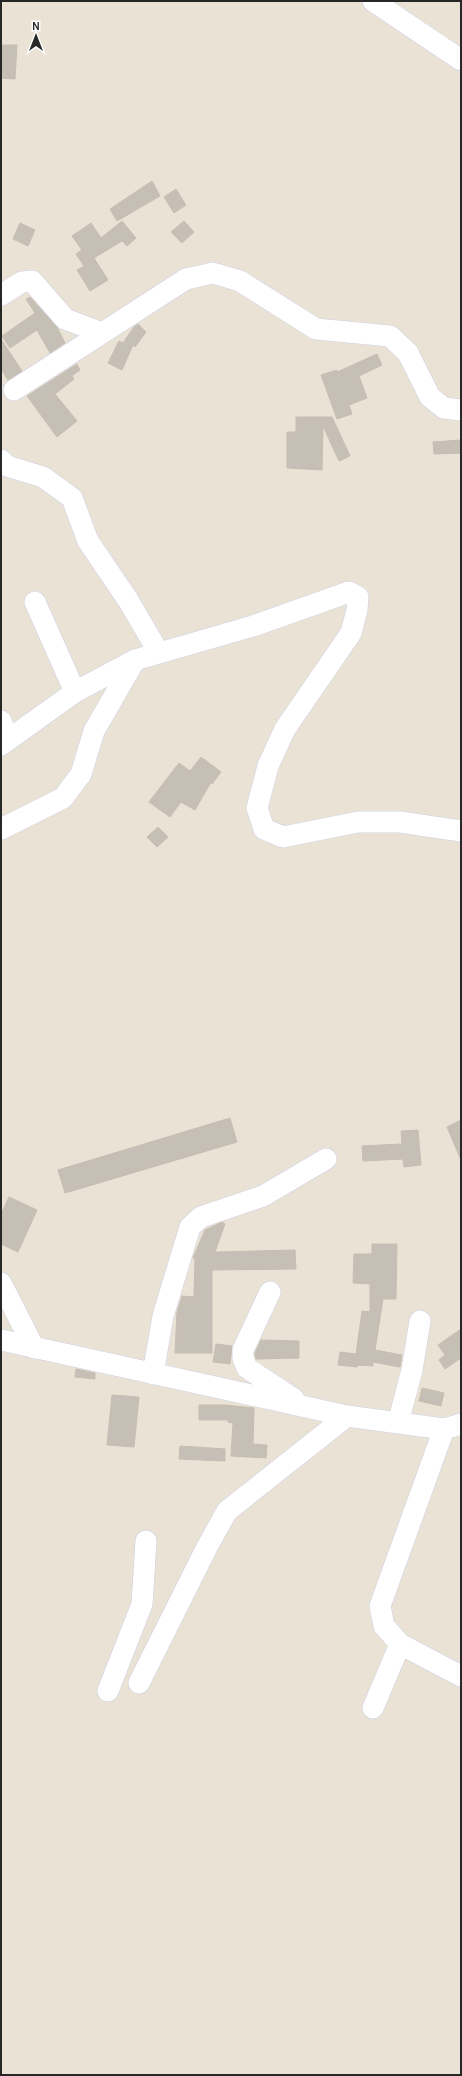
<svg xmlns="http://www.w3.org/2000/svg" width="462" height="2076" viewBox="0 0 462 2076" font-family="Karla,sans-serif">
<rect width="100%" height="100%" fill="#ebe2d6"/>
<path fill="#c6bfb6" stroke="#c6beb0" d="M 2,45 L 17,45 L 15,79 L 1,78 Z
M 152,181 L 160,196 L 117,221 L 110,209 Z
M 176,189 L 186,205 L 174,213 L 164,197 Z
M 122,221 L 136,238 L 127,246 L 122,241 L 94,258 L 108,280 L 90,291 L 77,270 L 84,266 L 76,254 L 82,250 L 72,236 L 91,223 L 101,238 Z
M 184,221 L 194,232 L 182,243 L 171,232 Z
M 20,223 L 35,230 L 28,246 L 13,239 Z
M 30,297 L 57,327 L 65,343 L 50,353 L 37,330 L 10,348 L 2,336 L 35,313 L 26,299 Z
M 138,324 L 146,332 L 135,347 L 133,345 L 122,370 L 108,363 L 119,341 L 123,343 L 134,327 Z
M 1,339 L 22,371 L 8,380 L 1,369 Z
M 377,354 L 382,365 L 359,376 L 367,398 L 349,405 L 352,414 L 337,419 L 321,375 L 337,370 L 337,372 Z
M 77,364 L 80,370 L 72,376 L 74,379 L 55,394 L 77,421 L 57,437 L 27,396 Z
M 296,417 L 332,417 L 350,456 L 339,461 L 323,426 L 322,470 L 287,468 L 287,432 L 296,432 Z
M 461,440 L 461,453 L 434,454 L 433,442 Z
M 201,757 L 221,772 L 212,784 L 211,782 L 195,810 L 181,802 L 170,817 L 149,802 L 179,763 L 190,771 Z
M 158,827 L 168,837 L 157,847 L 147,837 Z
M 230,1118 L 237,1142 L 65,1193 L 58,1170 Z
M 461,1120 L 461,1160 L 447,1127 Z
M 418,1130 L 421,1165 L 404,1167 L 403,1159 L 363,1161 L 362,1146 L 402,1144 L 401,1131 Z
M 9,1197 L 37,1210 L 18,1252 L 1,1244 L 1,1214 Z
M 222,1222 L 225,1224 L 215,1252 L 295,1250 L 296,1269 L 212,1270 L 212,1353 L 175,1353 L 177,1312 L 182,1296 L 194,1297 L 195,1259 L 193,1258 L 205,1230 Z
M 372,1244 L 397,1244 L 396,1299 L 383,1299 L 375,1350 L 402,1355 L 400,1367 L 373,1362 L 373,1366 L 358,1365 L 357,1367 L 338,1365 L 340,1352 L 356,1354 L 362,1311 L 370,1312 L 370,1284 L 353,1283 L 354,1254 L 372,1254 Z
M 461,1329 L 461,1358 L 445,1369 L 439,1360 L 445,1355 L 438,1345 Z
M 261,1340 L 299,1341 L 299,1358 L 256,1359 L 255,1353 Z
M 216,1344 L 232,1346 L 230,1364 L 213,1362 Z
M 76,1369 L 95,1373 L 95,1379 L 75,1377 Z
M 422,1388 L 444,1393 L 441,1406 L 419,1401 Z
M 112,1395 L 139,1397 L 134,1447 L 107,1445 Z
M 199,1405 L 225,1405 L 254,1408 L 253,1444 L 267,1445 L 266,1458 L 231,1456 L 233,1423 L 228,1422 L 228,1420 L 199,1420 Z
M 180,1446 L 225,1449 L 225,1461 L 179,1459 Z"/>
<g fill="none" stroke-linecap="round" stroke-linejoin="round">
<defs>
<path id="minor" d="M 373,1 L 461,60
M 1,295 L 22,282 L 32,281 L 65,319 L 102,333
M 14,390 L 186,279 L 213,273 L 240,281 L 316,329 L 390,336 L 408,353 L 430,397 L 444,408 L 461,410
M 1,460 L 7,466 L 43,477 L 72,498 L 88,541 L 128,600 L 159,653
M 35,602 L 75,692
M 1,721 L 8,739
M 1,745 L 75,692 L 135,660 L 253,626 L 349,592 L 358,597 L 357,610 L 351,633 L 285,729 L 268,766 L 257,808 L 264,829 L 283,837 L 358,822 L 400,822 L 461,831
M 1,829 L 63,798 L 81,774 L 94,731 L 135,660
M 1,1283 L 34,1348
M 270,1292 L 243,1350 L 243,1358 L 247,1368 L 294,1399
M 1,1340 L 347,1416 L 444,1429 L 461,1424
M 153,1374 L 163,1316 L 190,1227 L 201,1217 L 263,1196 L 326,1159
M 398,1423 L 412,1370 L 420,1321
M 444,1429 L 380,1606 L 384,1626 L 400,1644 L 461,1676
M 139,1683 L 206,1549 L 227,1511 L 347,1416
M 108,1691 L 142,1604 L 146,1541
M 373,1708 L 400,1644"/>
</defs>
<use href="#minor" stroke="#ccd0e2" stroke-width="22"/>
<use href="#minor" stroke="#fff" stroke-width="21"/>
</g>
<rect width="462" height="2076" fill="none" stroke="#272727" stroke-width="4"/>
<g transform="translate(36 36)" stroke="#ffffff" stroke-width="3" paint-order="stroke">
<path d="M0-3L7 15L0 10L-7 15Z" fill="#272727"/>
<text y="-6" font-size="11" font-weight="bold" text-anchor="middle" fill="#272727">N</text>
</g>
</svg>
